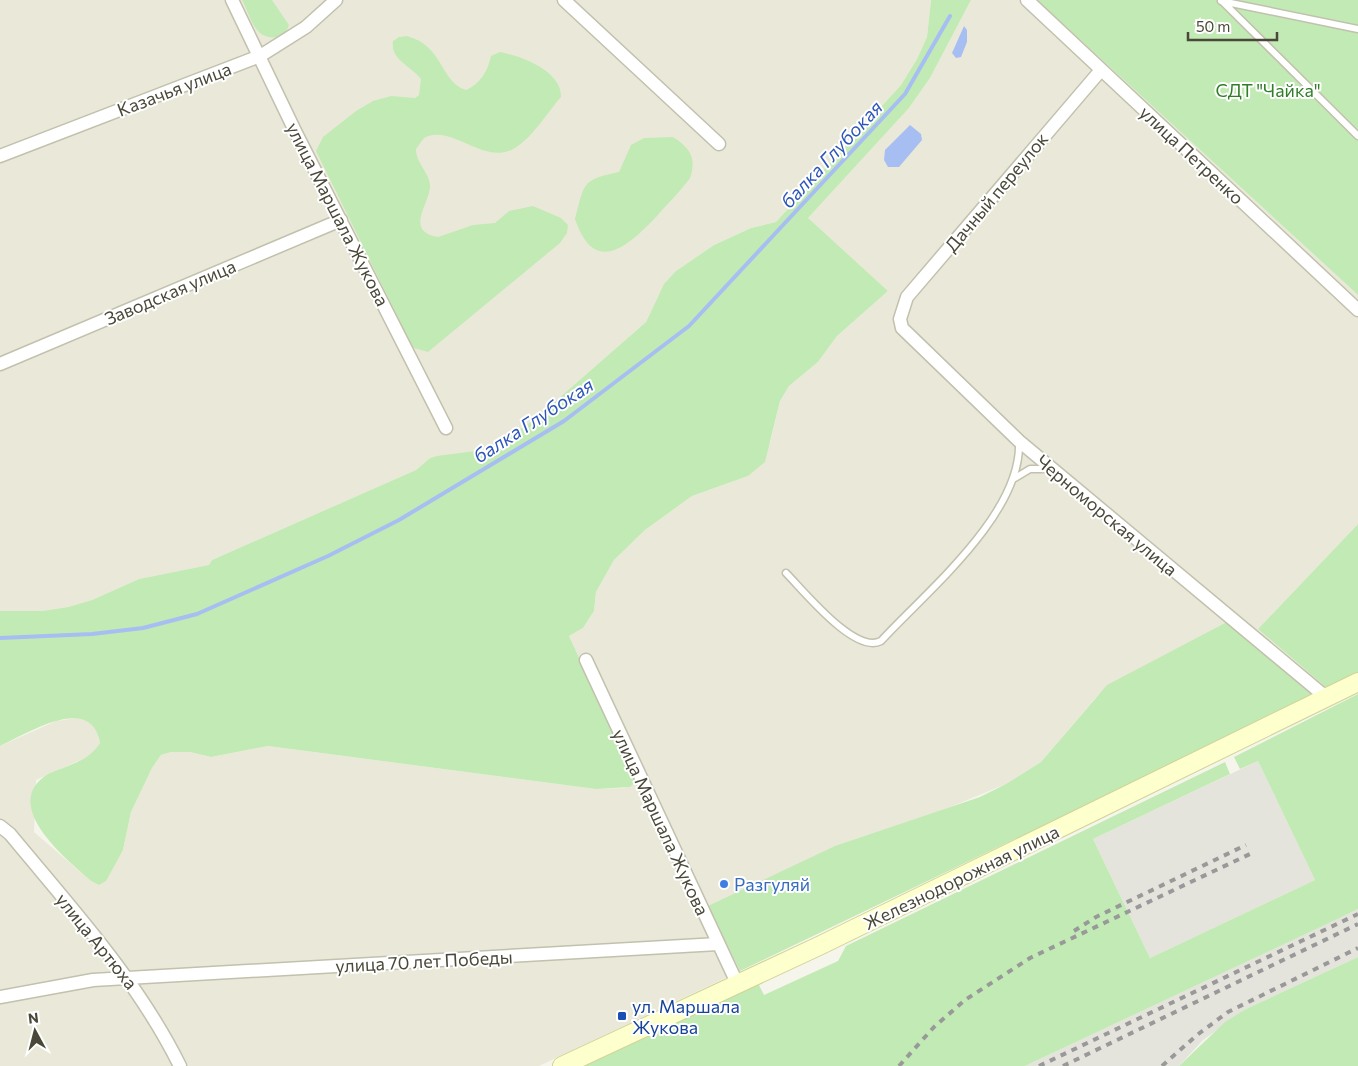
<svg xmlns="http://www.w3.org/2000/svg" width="1358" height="1066" viewBox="0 0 1358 1066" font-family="Commissioner,sans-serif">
<rect width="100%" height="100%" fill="#f6f5eb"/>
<path fill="#eae9d9" d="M 0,0 L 931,0 L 927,37 L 917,59 L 901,85 L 776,222 L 751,228 L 714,245 L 676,271 L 658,297 L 646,322 L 535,419 L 490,449 L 430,458 L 416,470 L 221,556 L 212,560 L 210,565 L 139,579 L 92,600 L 68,607 L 42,611 L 0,611 Z
M 971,0 L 1037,0 L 1358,295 L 1358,524 L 1258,629 L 1328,689 L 1098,695 L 1041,762 L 1006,784 L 708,907 L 740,971 L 539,1066 L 0,1066 L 0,746 L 56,721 L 76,718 L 89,721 L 97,731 L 100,743 L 92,755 L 36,780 L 34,832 L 91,881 L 99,885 L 123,850 L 131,812 L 152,768 L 161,755 L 171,752 L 190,752 L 211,757 L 268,746 L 596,789 L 625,788 L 633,774 L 569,636 L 583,628 L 594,611 L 596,592 L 614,560 L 645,530 L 692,496 L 748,476 L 770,443 L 780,401 L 789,386 L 818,362 L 837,336 L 888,291 L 807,219 L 909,108 L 930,78 Z"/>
<path fill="#e5e4dc" d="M 1258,761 L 1315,880 L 1150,958 L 1093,839 Z
M 1358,909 L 1358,957 L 1246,1009 L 1203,1040 L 1179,1066 L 1025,1066 Z"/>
<path fill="#c2eab4" d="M 242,0 L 272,0 L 289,25 C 285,40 266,41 257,30 C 250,21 247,9 242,0 Z
M 931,0 L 971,0 L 930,78 L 909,108 L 808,218 L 888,291 L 837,336 L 818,362 L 789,386 L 780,401 L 765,462 L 748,476 L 692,496 L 645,530 L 614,560 L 596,592 L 594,611 L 583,628 L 569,636 L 633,774 L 635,782 L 630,787 L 596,789 L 268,746 L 211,757 L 190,752 L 171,752 L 161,755 L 152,768 L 131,812 L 123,850 L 106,881 L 99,885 L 91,881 C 62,856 0,804 48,774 C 68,765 88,762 100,743 C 91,692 27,734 0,746 L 0,611 L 42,611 L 68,607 L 92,600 L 139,579 L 209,565 L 212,560 L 221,556 L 416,470 L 430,458 L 437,456 L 490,449 L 535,419 L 646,322 L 664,284 L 676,271 L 714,245 L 751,228 L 776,222 L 901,85 L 917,59 L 927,37 Z
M 1037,0 L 1358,0 L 1358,295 Z
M 407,36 C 444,46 440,82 466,90 C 480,84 488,71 491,56 L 500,52 C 521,56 562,71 561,97 C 547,113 533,137 515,148 C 484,167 452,123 424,138 L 416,149 C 416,163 429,172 430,185 C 431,202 403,231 438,237 L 473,225 L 495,223 L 509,211 L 533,206 L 561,218 L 568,225 L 567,233 L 560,243 L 428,352 L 414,348 L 410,342 L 316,151 L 323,137 L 356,111 L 373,101 L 391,96 L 415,98 L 419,95 L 421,79 C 411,66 390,60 393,41 L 399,37 Z
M 673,137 C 690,148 697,158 690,178 C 680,192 668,203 657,216 C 629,245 595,278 575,219 C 585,184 580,180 619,172 L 631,145 L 644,138 Z
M 1358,524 L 1358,672 L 1328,689 L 1258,629 Z
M 1227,622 L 1315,695 L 740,971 L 708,906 L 835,846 L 980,797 L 1006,784 L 1041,762 L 1107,685 Z
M 1358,694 L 1358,909 L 1331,922 L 1025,1066 L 580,1066 L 758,983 L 764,995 L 838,961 L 846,946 L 1225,762 L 1230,774 L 1093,839 L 1150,958 L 1315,880 L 1258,761 L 1240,769 L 1234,757 Z
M 1358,957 L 1358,1066 L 1179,1066 L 1225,1022 L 1246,1009 Z"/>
<path fill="#a7bef2" d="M 964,26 L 967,30 L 967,42 L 961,57 L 956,58 L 952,53 Z
M 910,125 L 921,134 L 922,140 L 899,167 L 888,167 L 884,160 L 885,150 Z"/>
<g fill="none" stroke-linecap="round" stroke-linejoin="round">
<path stroke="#a7bef2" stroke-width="4" d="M 0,638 L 92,634 L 143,628 L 197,614 L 328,556 L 399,520 L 564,421 L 689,326 L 905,94 L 950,16"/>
<defs>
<path id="lane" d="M 1221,0 L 1358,136
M 1221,1 L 1358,29
M 1015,478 L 1030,469 L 1049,469
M 786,573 C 803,590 855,655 881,641 C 926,592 1022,514 1019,442"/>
<path id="street" d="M 232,0 L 296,133 L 446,428
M 564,0 L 719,144
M 1027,0 L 1358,310
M 1101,70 L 907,297 L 900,319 L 902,328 L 1019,441 L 1327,698
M 0,156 L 260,56 L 306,27 L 336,0
M 0,364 L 341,220
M 586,660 L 737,983
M 0,826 L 10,834 C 71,908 137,979 180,1066
M 0,997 L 93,980 L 718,944"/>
<path id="secondary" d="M 562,1066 L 821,945 L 1358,682"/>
</defs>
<use href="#lane" stroke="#c2c1ad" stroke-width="9"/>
<use href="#street" stroke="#c2c1ad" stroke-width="15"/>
<use href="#secondary" stroke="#d1d398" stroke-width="20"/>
<use href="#lane" stroke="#fff" stroke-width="6"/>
<use href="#street" stroke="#fff" stroke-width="12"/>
<use href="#secondary" stroke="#fdffcc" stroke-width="18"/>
<path stroke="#999" stroke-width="4" stroke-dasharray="6 6" stroke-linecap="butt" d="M 1074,931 L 1096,917 L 1246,845
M 899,1066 L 934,1027 L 965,1000 L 1030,958 L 1250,854
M 1039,1066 L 1358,914
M 1063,1066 L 1358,924
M 1162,1066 L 1197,1035 L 1228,1012 L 1358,948"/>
</g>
<circle fill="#3f7fe0" stroke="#fff" stroke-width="2" cx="724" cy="884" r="5"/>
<rect fill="#1a4fb4" stroke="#fff" stroke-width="2" x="617" y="1011" width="10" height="10" rx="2.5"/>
<g text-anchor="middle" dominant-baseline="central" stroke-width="4" stroke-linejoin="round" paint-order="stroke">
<g font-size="18" fill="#4a4838" stroke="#fff">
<text transform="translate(174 89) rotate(-21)">Казачья улица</text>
<text transform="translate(1192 155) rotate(43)">улица Петренко</text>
<text transform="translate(996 192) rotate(-50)">Дачный переулок</text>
<text transform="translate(338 214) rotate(63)">улица Маршала Жукова</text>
<text transform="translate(170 292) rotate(-23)">Заводская улица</text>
<text transform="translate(1107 515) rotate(40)">Черноморская улица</text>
<text transform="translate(661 822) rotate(65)">улица Маршала Жукова</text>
<text transform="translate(961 877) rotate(-26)">Железнодорожная улица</text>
<text transform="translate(97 941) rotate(51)">улица Артюха</text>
<text transform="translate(424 961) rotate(-3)">улица 70 лет Победы</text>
</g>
<g font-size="18" fill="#317e29" stroke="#fff">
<text x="1268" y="90">СДТ "Чайка"</text>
</g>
<g font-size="18" fill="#366cbe" stroke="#fff" text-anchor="start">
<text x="734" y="884">Разгуляй</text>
</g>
<g font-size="18" fill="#164399" stroke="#fff" text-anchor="start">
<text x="632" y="1006">ул. Маршала<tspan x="632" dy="21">Жукова</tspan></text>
</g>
<g font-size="19" font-style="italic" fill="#2e56ba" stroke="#fff">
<text transform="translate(831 154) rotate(-47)">балка Глубокая</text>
<text transform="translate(533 420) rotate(-33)">балка Глубокая</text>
</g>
</g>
<g transform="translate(35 1031) rotate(353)" stroke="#ffffff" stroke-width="4" paint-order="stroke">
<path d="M0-4L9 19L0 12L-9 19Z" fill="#4a4838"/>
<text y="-8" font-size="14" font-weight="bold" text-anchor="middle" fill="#4a4838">N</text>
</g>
<path d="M1188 32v8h89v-8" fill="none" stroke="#4a4838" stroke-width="2.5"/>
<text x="1196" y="32" font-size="15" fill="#4a4838" stroke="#ffffff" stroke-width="4" paint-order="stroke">50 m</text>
</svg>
